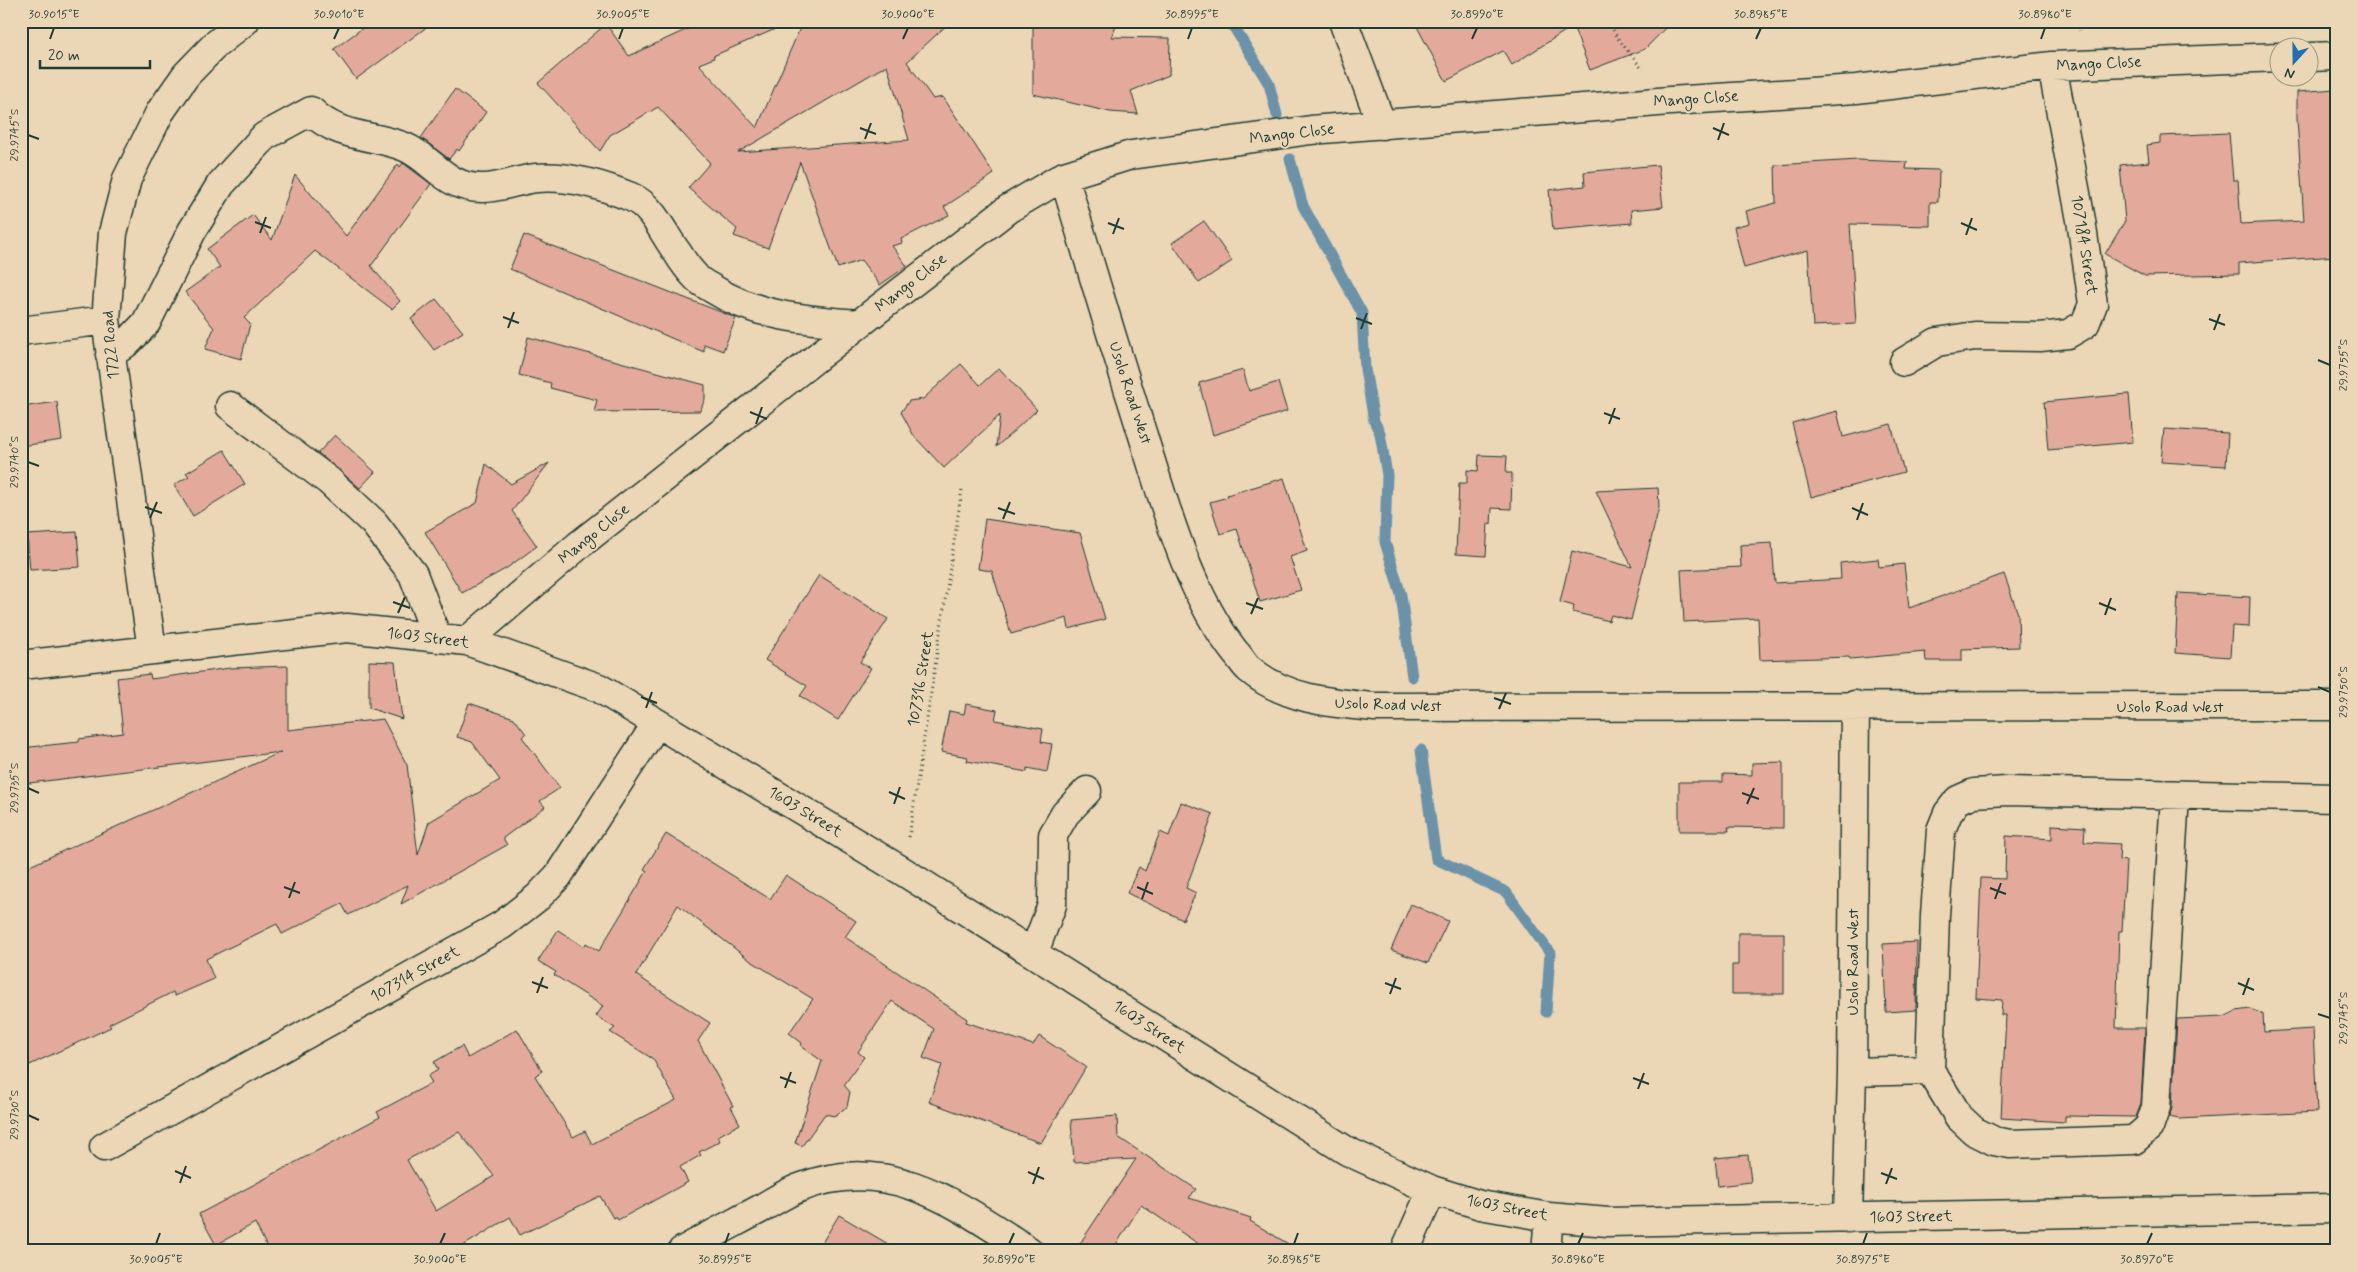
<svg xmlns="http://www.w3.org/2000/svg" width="2357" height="1272" viewBox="0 0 2357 1272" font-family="Mynerve,sans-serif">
<rect width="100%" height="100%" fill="#ebd6b5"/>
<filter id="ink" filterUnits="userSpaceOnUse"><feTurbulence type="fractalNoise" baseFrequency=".02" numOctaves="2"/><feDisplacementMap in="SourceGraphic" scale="10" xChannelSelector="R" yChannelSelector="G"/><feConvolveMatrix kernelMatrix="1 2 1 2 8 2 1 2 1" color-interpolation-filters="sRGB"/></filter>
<g filter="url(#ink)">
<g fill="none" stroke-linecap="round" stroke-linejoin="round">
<path stroke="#6a92a8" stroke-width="11" d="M 1230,21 L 1269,84 L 1277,115
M 1290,159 L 1303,206 L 1362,313 L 1365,369 L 1374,421 L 1380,433 L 1387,475 L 1385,542 L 1401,595 L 1412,677
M 1421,750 L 1436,859 L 1506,892 L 1550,953 L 1546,1012"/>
</g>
<path fill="#e3aa9c" stroke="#1f3d34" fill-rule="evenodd" d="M 372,21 L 435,21 L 356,79 L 334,49 Z
M 705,21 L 794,21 L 713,56 L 714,58 L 699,64 L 757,128 L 803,21 L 951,21 L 907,62 L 933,99 L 943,97 L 994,174 L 944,207 L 949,215 L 901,239 L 902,243 L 892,246 L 907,266 L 880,285 L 861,260 L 838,268 L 800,162 L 768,248 L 734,236 L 737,229 L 688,188 L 710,163 L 658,107 L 610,135 L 600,151 L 538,83 L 606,24 L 629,56 ZM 887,65 L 909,140 L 738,152 L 749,146 Z
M 1033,21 L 1118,21 L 1112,37 L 1170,38 L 1169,75 L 1131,91 L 1138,114 L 1110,112 L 1033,94 Z
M 1414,21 L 1672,21 L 1645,49 L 1590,70 L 1573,26 L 1512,65 L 1503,51 L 1446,81 Z
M 455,89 L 486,112 L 459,151 L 457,149 L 449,159 L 421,138 Z
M 2336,89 L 2336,256 L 2239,263 L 2239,274 L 2145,276 L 2105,254 L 2125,221 L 2120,165 L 2149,162 L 2147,145 L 2160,143 L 2160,136 L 2229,133 L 2233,180 L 2238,180 L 2241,224 L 2304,221 L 2297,119 L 2297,92 Z
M 1858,160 L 1907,162 L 1906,169 L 1939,170 L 1938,202 L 1930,202 L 1930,226 L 1850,224 L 1856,324 L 1813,326 L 1808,250 L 1744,268 L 1734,227 L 1749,223 L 1746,211 L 1776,203 L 1775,165 Z
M 403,163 L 431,184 L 371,266 L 400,301 L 392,309 L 315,251 L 244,318 L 250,324 L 241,359 L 205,349 L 214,328 L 185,292 L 220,267 L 207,249 L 253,215 L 272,240 L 295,175 L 346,236 L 398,164 L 400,167 Z
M 1658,165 L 1663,207 L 1631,210 L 1632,223 L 1553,230 L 1549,190 L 1585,186 L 1584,172 Z
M 1204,221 L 1232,261 L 1199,283 L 1172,243 Z
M 524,235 L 736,318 L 723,351 L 704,344 L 704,352 L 510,269 Z
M 436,299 L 463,332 L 434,350 L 411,319 Z
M 528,337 L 705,385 L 705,399 L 700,411 L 594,412 L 597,400 L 550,388 L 551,383 L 519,375 Z
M 961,364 L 980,385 L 999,368 L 1037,410 L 996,447 L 1000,415 L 944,468 L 914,436 L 901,412 L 909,401 L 923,399 Z
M 1243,370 L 1249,391 L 1278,382 L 1287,411 L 1213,435 L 1199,383 Z
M 2129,394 L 2133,442 L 2048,450 L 2044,402 Z
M 57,402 L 62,440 L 21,446 L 21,407 Z
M 1837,411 L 1843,437 L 1891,424 L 1904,472 L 1811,497 L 1792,423 Z
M 2164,429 L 2228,433 L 2226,466 L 2161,462 Z
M 335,435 L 375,472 L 360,488 L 318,453 Z
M 224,450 L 245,484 L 193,516 L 174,485 L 189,476 L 186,473 Z
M 1479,455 L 1507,456 L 1506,473 L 1512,473 L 1511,509 L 1492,508 L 1491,524 L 1488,523 L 1486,556 L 1456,554 L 1459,483 L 1467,483 L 1467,470 L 1478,471 Z
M 549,463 L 512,511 L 537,546 L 507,568 L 462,593 L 425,532 L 477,503 L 486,464 L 511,484 Z
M 1284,478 L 1307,551 L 1290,557 L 1301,590 L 1260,602 L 1237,529 L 1220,534 L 1210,502 L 1228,497 L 1227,495 Z
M 1658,488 L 1659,507 L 1631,620 L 1611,615 L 1609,621 L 1573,612 L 1574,606 L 1560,602 L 1572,551 L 1632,567 L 1596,491 Z
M 985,519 L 1080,533 L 1105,619 L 1069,629 L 1067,618 L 1011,634 L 992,571 L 978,569 Z
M 77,532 L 80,567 L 30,570 L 27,535 Z
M 1772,543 L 1775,583 L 1841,579 L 1840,563 L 1878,559 L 1879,567 L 1904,564 L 1909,608 L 2004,574 L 2018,614 L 2019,647 L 1962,649 L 1962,661 L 1926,661 L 1925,652 L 1850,659 L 1849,657 L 1760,660 L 1758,618 L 1684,622 L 1681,570 L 1741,567 L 1740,545 Z
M 819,575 L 888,619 L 860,662 L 871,668 L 838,720 L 800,696 L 807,686 L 765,660 Z
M 2178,593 L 2250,597 L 2249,627 L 2232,626 L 2230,657 L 2175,653 Z
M 369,661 L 395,662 L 402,719 L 369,708 Z
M 288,666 L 288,730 L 383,719 L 407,765 L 418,855 L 429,822 L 500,780 L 472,742 L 457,737 L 469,703 L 514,718 L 526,734 L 522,737 L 560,788 L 540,801 L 545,807 L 503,838 L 507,845 L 401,904 L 408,885 L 348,915 L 342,904 L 282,934 L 277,924 L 206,959 L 214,979 L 175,996 L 173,992 L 109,1024 L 111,1027 L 21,1069 L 21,870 L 281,752 L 21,784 L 21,748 L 79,742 L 79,739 L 123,733 L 117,678 L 150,674 L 151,679 L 230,668 Z
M 966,704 L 997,710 L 995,720 L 1043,729 L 1041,742 L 1052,744 L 1047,772 L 1027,768 L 1027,772 L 967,761 L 968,757 L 941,752 L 949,711 L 964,714 Z
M 1783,762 L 1783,828 L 1728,827 L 1729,831 L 1679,831 L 1679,782 L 1723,782 L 1723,774 L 1752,775 L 1752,763 Z
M 1181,802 L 1213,814 L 1186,888 L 1196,893 L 1183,920 L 1127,893 L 1139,867 L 1145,871 L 1160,832 L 1169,836 Z
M 2052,825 L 2085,827 L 2084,842 L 2120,844 L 2119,860 L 2126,861 L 2122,931 L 2119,931 L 2116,1028 L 2145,1028 L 2141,1104 L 2136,1117 L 2065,1116 L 2065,1122 L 2001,1118 L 2006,1015 L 2001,1015 L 2002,1000 L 1976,998 L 1981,878 L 2005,879 L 2006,836 L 2052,839 Z
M 666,834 L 770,899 L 786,875 L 856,921 L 845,937 L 967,1019 L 966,1022 L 1033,1045 L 1039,1036 L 1086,1067 L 1041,1143 L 929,1102 L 942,1065 L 923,1058 L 934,1029 L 892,1001 L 858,1052 L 864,1057 L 844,1085 L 850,1092 L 847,1107 L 834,1116 L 825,1114 L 802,1146 L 795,1143 L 822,1061 L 801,1046 L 802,1043 L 789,1033 L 813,999 L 751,961 L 678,905 L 636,975 L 710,1023 L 698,1041 L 733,1106 L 731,1107 L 740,1124 L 718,1136 L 720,1141 L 699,1152 L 701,1155 L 680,1167 L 688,1182 L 618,1220 L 616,1217 L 613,1218 L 600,1196 L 520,1235 L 510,1217 L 455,1251 L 269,1251 L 255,1223 L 216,1245 L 199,1214 L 380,1117 L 377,1112 L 432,1083 L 428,1076 L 438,1070 L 434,1062 L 462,1046 L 468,1058 L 517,1029 L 542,1071 L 535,1076 L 573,1137 L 585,1131 L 592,1144 L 676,1100 L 653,1059 L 610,1032 L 615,1028 L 596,1016 L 603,1006 L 554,975 L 556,972 L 538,961 L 558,930 L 584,947 L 586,943 L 599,951 L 647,871 L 644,869 ZM 459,1132 L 494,1176 L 436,1211 L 407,1160 Z
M 1411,904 L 1448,921 L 1428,963 L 1391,950 Z
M 1738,933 L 1784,933 L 1784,994 L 1732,994 L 1732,965 L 1738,965 Z
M 1917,942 L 1916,1010 L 1886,1012 L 1883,944 Z
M 2250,1009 L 2263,1014 L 2264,1032 L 2313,1029 L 2317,1112 L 2179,1119 L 2169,1117 L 2172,1108 L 2177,1019 L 2224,1017 L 2236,1011 Z
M 1117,1116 L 1118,1137 L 1196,1189 L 1189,1198 L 1251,1218 L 1250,1221 L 1300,1251 L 1216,1251 L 1203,1247 L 1141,1205 L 1112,1251 L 1075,1251 L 1136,1159 L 1074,1162 L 1071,1120 Z
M 1748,1155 L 1751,1182 L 1718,1186 L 1715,1158 Z
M 839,1215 L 900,1251 L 817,1251 Z"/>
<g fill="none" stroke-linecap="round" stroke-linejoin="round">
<defs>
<path id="minor" d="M 1343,21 L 1382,125
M 2310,57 L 2336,56
M 1064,176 C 1088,259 1113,341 1139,423 C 1163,498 1186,589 1235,652 C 1240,657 1244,665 1249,669 C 1284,699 1330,703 1374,707 L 2336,706
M 21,331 L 106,320
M 110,355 L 129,341 L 146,323 L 192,231 L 221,184 L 265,136 L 311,111 C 338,138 372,134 405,147 C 433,159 446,189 483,188 C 501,188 518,180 536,178 C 567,175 602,185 631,197 C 654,207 663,234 677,252 C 682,260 688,269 695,276 C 699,282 707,285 713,289 C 757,317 808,320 859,324
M 1904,362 L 1937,342 L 1975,336 L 2040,337 L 2068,334 L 2085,324 L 2093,304 L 2081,220 L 2052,66
M 230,406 L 329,481 L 374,523 L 413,574 L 437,638
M 467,641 L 579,545 L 859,324 L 1008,209 L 1064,176 L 1131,155 L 1311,130 L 1670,101 L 1856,89 L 2052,66 L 2280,57
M 152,650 L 106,320 L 113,233 L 127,179 L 160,112 L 186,75 L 215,45 L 245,21
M 21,665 L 347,628 L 467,641 L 599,688 L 904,872 L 1347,1151 L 1432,1190 L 1480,1205 L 1549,1217 L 1608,1222 L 2336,1208
M 2175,796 L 2156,1107 L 2149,1127 L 2134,1140 L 2010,1144 L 1994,1141 L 1974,1131 L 1959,1117 L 1930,1070 L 1935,915 L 1941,830 L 1948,813 L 1958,800 L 1974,793 L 2007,791 L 2336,798
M 1034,952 L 1052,905 L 1053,835 L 1065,814 L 1087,791
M 1852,1072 L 1930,1070
M 104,1147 L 502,925 L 538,897 L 558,876 L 657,723
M 1848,1218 L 1852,1072 L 1855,705
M 682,1251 C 709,1236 736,1222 762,1208 C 774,1201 786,1193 799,1188 C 888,1152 958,1205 1029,1251
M 1405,1251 L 1432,1190
M 1546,1251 L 1549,1217"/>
</defs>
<use href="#minor" stroke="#1f3d34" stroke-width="31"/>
<path stroke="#1f3d34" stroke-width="3" stroke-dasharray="1 4" stroke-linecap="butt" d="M 1609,21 L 1616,36 L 1643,70
M 2077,21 L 2079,31
M 909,837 L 962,489"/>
<use href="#minor" stroke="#ebd6b5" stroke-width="28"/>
</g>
</g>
<path fill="none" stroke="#1f3d34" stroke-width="2" d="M 50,39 L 54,28M 334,39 L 339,28M 619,39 L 623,28M 903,39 L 908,28M 1188,39 L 1192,28M 1472,39 L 1477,28M 1756,39 L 1761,28M 2041,39 L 2045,28M 860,128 L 876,134M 1713,128 L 1729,135M 28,135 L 39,139M 865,139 L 871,123M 1718,140 L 1724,123M 255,222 L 271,228M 1108,223 L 1124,229M 1961,223 L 1977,230M 260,233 L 266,217M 1113,234 L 1119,218M 1966,235 L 1972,218M 503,317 L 519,323M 1356,318 L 1372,324M 2209,319 L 2225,325M 508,328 L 514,312M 1361,329 L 1367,313M 2214,330 L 2220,314M 2318,360 L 2330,365M 750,412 L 767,419M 1604,413 L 1620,419M 756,424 L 762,407M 1609,424 L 1615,408M 28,462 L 39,466M 145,507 L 162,513M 998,508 L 1015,514M 1852,508 L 1868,515M 150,518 L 157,502M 1003,519 L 1010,502M 1857,520 L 1863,503M 393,602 L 410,608M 1246,603 L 1263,609M 2099,603 L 2116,610M 398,613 L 405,597M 1251,614 L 1258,598M 2105,615 L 2111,598M 2318,687 L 2330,692M 641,697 L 657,703M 1494,698 L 1511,704M 646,708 L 652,692M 1499,709 L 1506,693M 28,788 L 39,793M 889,792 L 905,799M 1742,793 L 1759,799M 894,804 L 900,787M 1747,804 L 1754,788M 284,887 L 300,893M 1137,887 L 1153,894M 1990,888 L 2006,894M 289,898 L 295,882M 1142,899 L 1148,882M 1995,899 L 2001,883M 532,982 L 548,988M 1385,983 L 1401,989M 2238,983 L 2254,990M 537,993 L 543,977M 1390,994 L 1396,978M 2243,995 L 2249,978M 2318,1014 L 2330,1018M 780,1077 L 796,1083M 1633,1078 L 1649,1084M 785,1088 L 791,1072M 1638,1089 L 1644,1073M 28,1115 L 39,1120M 175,1171 L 191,1178M 1028,1172 L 1044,1179M 1881,1173 L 1897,1179M 180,1183 L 186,1166M 1033,1184 L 1039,1167M 1886,1184 L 1892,1168M 156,1244 L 160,1233M 440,1244 L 445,1233M 725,1244 L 729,1233M 1009,1244 L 1014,1233M 1294,1244 L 1298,1233M 1578,1244 L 1583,1233M 1863,1244 L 1867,1233M 2147,1244 L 2152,1233"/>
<g text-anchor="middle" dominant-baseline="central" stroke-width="4" stroke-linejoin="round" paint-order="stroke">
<g font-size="16" fill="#1f3d34" stroke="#ebd6b5">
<text transform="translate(2099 64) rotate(-3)">Mango Close</text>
<text transform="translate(1696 99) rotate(-4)">Mango Close</text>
<text transform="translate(1292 134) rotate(-7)">Mango Close</text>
<text transform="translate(2084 245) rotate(81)">107184 Street</text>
<text transform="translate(911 283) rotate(-38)">Mango Close</text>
<text transform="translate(111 345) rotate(-95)">1722 Road</text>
<text transform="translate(1130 393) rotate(72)">Usolo Road West</text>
<text transform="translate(594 534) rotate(-39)">Mango Close</text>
<text transform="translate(428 638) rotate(7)">1603 Street</text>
<text transform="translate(921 679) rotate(-81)">107316 Street</text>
<text transform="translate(1388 705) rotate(2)">Usolo Road West</text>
<text x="2170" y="707">Usolo Road West</text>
<text transform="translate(805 812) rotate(31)">1603 Street</text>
<text transform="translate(1853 962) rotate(-90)">Usolo Road West</text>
<text transform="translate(415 974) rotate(-29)">107314 Street</text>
<text transform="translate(1149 1027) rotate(33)">1603 Street</text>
<text transform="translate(1507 1208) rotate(11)">1603 Street</text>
<text transform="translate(1911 1217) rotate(-1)">1603 Street</text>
</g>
</g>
<rect width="2357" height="1272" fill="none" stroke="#ebd6b5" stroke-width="55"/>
<g transform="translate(2294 62) rotate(201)"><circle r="24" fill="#ebd6b5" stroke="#999981"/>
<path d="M0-4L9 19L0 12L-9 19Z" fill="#1f6fb2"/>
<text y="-8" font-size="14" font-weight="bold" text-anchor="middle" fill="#1f3d34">N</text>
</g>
<path d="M40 60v8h110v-8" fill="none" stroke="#1f3d34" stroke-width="2.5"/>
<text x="48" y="60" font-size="15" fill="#1f3d34" stroke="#ebd6b5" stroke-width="4" paint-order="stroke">20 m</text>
<rect x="28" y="28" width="2302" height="1216" fill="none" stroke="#1f3d34" stroke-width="2"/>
<g font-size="12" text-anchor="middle" fill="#1f3d34">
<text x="54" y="18">30.9015°E</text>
<text x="339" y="18">30.9010°E</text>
<text x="623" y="18">30.9005°E</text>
<text x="908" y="18">30.9000°E</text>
<text x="1192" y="18">30.8995°E</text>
<text x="1477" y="18">30.8990°E</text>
<text x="1761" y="18">30.8985°E</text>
<text x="2045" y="18">30.8980°E</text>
<text transform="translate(14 135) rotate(-90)" y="4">29.9745°S</text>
<text transform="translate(2343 365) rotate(-90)" y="4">29.9755°S</text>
<text transform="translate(14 462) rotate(-90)" y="4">29.9740°S</text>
<text transform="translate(2343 692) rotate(-90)" y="4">29.9750°S</text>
<text transform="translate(14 788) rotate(-90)" y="4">29.9735°S</text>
<text transform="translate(2343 1018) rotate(-90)" y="4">29.9745°S</text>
<text transform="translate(14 1115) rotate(-90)" y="4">29.9730°S</text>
<text x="156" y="1263">30.9005°E</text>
<text x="440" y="1263">30.9000°E</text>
<text x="725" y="1263">30.8995°E</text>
<text x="1009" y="1263">30.8990°E</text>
<text x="1294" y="1263">30.8985°E</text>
<text x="1578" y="1263">30.8980°E</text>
<text x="1863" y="1263">30.8975°E</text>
<text x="2147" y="1263">30.8970°E</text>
</g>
</svg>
